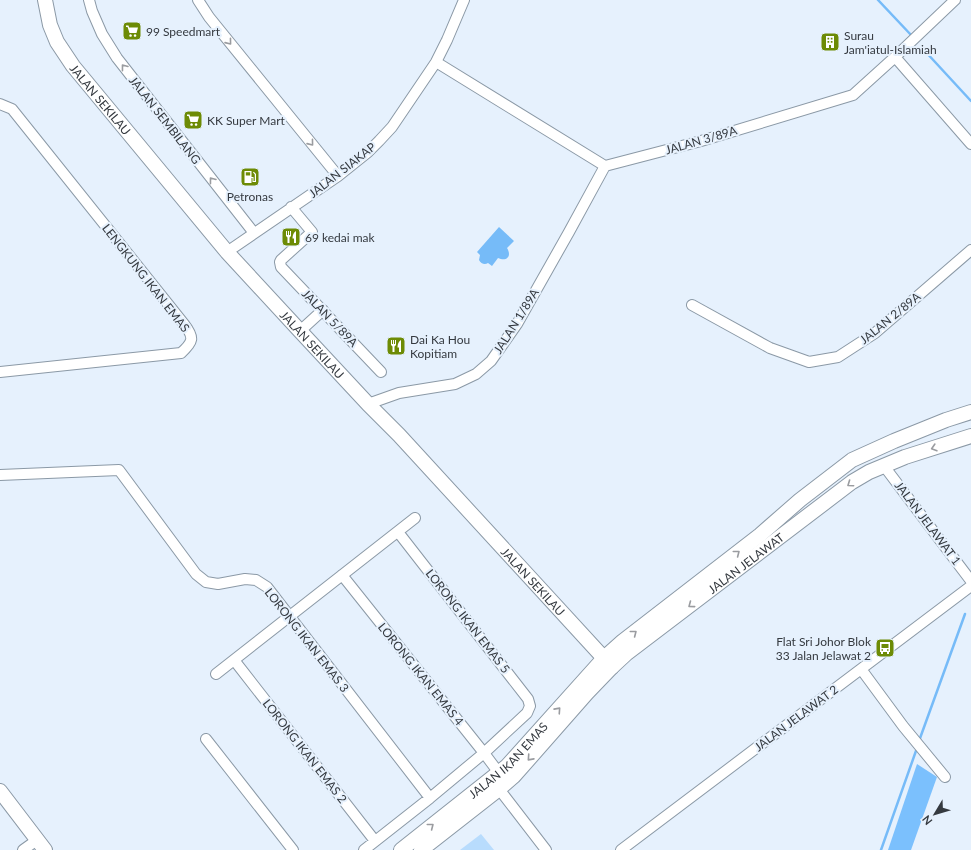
<svg xmlns="http://www.w3.org/2000/svg" width="971" height="850" viewBox="0 0 971 850" font-family="Lato,sans-serif">
<rect width="100%" height="100%" fill="#e6f1fd"/>
<path fill="#b8dcfd" d="M 481,834 L 494,850 L 460,850 Z"/>
<path fill="#7bc0fd" d="M 917,764 L 937,777 L 911,850 L 888,850 Z"/>
<path fill="#76bbf8" d="M 499,227 L 514,241 L 507,248 C 512,256 507,262 498,258 L 492,266 L 488,263 C 485,265 481,264 479,260 L 480,255 L 477,252 Z"/>
<g fill="none" stroke-linecap="round" stroke-linejoin="round">
<path stroke="#76bbf8" stroke-width="2.5" d="M 878,0 L 912,36
M 924,50 L 971,101
M 919,741 L 965,614
M 881,850 L 917,748"/>
<defs>
<path id="street" d="M 89,0 L 92,11 L 102,34 L 117,58 L 254,233
M 198,0 L 209,17 L 338,176
M 895,57 L 971,144
M 436,62 L 605,166 L 701,141 L 853,95 L 895,57 L 955,0
M 0,104 L 12,109 L 184,324 C 195,338 193,342 181,353 L 0,372
M 291,207 L 312,232 L 281,260 L 280,262 L 281,267 L 381,372
M 227,252 L 338,176 L 368,152 L 379,141 L 392,127 L 436,62 L 447,40 L 464,0
M 692,305 L 770,348 L 809,362 L 838,357 L 875,333 L 971,250
M 300,331 L 323,310
M 368,404 L 399,393 L 455,384 L 476,374 L 491,361 L 517,324 L 569,232 L 605,166
M 884,466 L 971,581
M 0,475 L 119,470 L 196,574 L 206,582 L 218,584 L 245,579 L 256,580 L 267,587 L 430,798
M 342,575 L 484,753 L 499,773 L 499,789 L 546,850
M 234,660 L 375,841
M 861,669 L 903,726 L 945,777
M 216,674 L 415,518
M 206,739 L 293,850
M 23,850 L 37,840
M 364,850 L 430,798 L 484,753 L 527,713 L 530,706 L 528,699 L 398,532
M 621,850 L 971,586"/>
<g id="secondary">
<path id="s1" d="M 45,0 L 50,25 L 57,42 L 73,66 L 227,252 L 300,331 L 368,404 L 399,435 L 612,667"/>
<path d="M 0,791 L 45,850"/>
<path id="s2" d="M 401,850 L 507,766 L 604,658 L 623,641 L 760,535 L 800,500 L 852,460 L 894,441 L 946,420 L 971,412"/>
<path id="s3" d="M 421,850 L 499,789 L 514,776 L 587,693 L 612,667 L 626,654 L 852,482 L 869,472 L 905,457 L 971,436"/>
</g>
</defs>
<use href="#street" stroke="#8b99a6" stroke-width="12"/>
<use href="#secondary" stroke="#8b99a6" stroke-width="16"/>
<use href="#street" stroke="#fff" stroke-width="10"/>
<use href="#secondary" stroke="#fff" stroke-width="14"/>
</g>
<defs><path id="oneway-chevron" d="M-2-3.5L2.5 0L-2 3.5" fill="none" stroke-width="1.6" stroke-linecap="round" stroke-linejoin="round"/></defs>
<g stroke="#9a9ca0">
<use href="#oneway-chevron" transform="translate(229 42) rotate(51)"/>
<use href="#oneway-chevron" transform="translate(124 67) rotate(-128)"/>
<use href="#oneway-chevron" transform="translate(311 143) rotate(51)"/>
<use href="#oneway-chevron" transform="translate(212 180) rotate(-128)"/>
<use href="#oneway-chevron" transform="translate(934 448) rotate(163)"/>
<use href="#oneway-chevron" transform="translate(850 484) rotate(145)"/>
<use href="#oneway-chevron" transform="translate(737 553) rotate(-38)"/>
<use href="#oneway-chevron" transform="translate(691 605) rotate(143)"/>
<use href="#oneway-chevron" transform="translate(634 633) rotate(-38)"/>
<use href="#oneway-chevron" transform="translate(558 710) rotate(-48)"/>
<use href="#oneway-chevron" transform="translate(530 758) rotate(132)"/>
<use href="#oneway-chevron" transform="translate(431 826) rotate(-38)"/>
</g>
<defs>
<symbol id="supermarket-square" viewBox="-11 -11 22 22"><rect x="-9" y="-9" width="18" height="18" rx="4" fill="#6d8b05" stroke="#e6f1fd"/><path d="M-6-5.5h2.5l.6 2H6L4.5 2H-2.5L-4.4-4H-6ZM-1.5 3.2a1.3 1.3 0 1 0 .1 0ZM3 3.2a1.3 1.3 0 1 0 .1 0Z" fill="#fff"/></symbol>
<symbol id="building-square" viewBox="-11 -11 22 22"><rect x="-9" y="-9" width="18" height="18" rx="4" fill="#6d8b05" stroke="#e6f1fd"/><path d="M-4-6H4V6H1V3H-1V6H-4ZM-2.5-4.3h1.7v1.8h-1.7ZM.8-4.3h1.7v1.8H.8ZM-2.5-1h1.7V.8h-1.7ZM.8-1h1.7V.8H.8Z" fill="#fff"/></symbol>
<symbol id="fuel-square" viewBox="-11 -11 22 22"><rect x="-9" y="-9" width="18" height="18" rx="4" fill="#6d8b05" stroke="#e6f1fd"/><path d="M-5.5-6h7V0h2V4h1.3V-2.5L3-4.5l.8-.8L6-3V5H2.5V1h-1V6h-7ZM-4.2-4.7v3.2H.2V-4.7Z" fill="#fff"/></symbol>
<symbol id="restaurant-square" viewBox="-11 -11 22 22"><rect x="-9" y="-9" width="18" height="18" rx="4" fill="#6d8b05" stroke="#e6f1fd"/><path d="M-5-6h1v4h1v-4h1v4h1v-4h1v5L-1.5 .5V6h-2V.5L-5-1ZM5-6V6H3V1.5H1.5Q1.5-4 5-6Z" fill="#fff"/></symbol>
<symbol id="bus-square" viewBox="-11 -11 22 22"><rect x="-9" y="-9" width="18" height="18" rx="4" fill="#6d8b05" stroke="#e6f1fd"/><path d="M-5-6H5V4H4V6H2V4H-2V6H-4V4H-5ZM-3.5-4V0h7V-4ZM-3.5 1.2v1.5H-2V1.2ZM2 1.2v1.5H3.5V1.2Z" fill="#fff"/></symbol>
</defs>
<g fill-rule="evenodd">
<use href="#supermarket-square" x="121" y="20" width="22" height="22"/>
<use href="#building-square" x="819" y="31" width="22" height="22"/>
<use href="#supermarket-square" x="182" y="109" width="22" height="22"/>
<use href="#fuel-square" x="239" y="166" width="22" height="22"/>
<use href="#restaurant-square" x="280" y="226" width="22" height="22"/>
<use href="#restaurant-square" x="385" y="335" width="22" height="22"/>
<use href="#bus-square" x="874" y="637" width="22" height="22"/>
</g>
<g text-anchor="middle" dominant-baseline="central" stroke-width="4" stroke-linejoin="round" paint-order="stroke">
<g font-size="12" fill="#353a40" stroke="#e6f1fd" text-anchor="start">
<text x="146" y="31">99 Speedmart</text>
<text x="844" y="35">Surau<tspan x="844" dy="14">Jam'iatul-Islamiah</tspan></text>
<text x="207" y="120">KK Super Mart</text>
<text x="250" y="196" text-anchor="middle">Petronas</text>
<text x="305" y="237">69 kedai mak</text>
<text x="410" y="339">Dai Ka Hou<tspan x="410" dy="14">Kopitiam</tspan></text>
<text x="871" y="641" text-anchor="end">Flat Sri Johor Blok<tspan x="871" dy="14">33 Jalan Jelawat 2</tspan></text>
</g>
<g font-size="12" fill="#353a40" stroke="#e6f1fd">
<text stroke="none"><textPath href="#s1" startOffset="116">JALAN SEKILAU</textPath></text>
<text transform="translate(165 120) rotate(52)">JALAN SEMBILANG</text>
<text transform="translate(701 140) rotate(-16)">JALAN 3/89A</text>
<text transform="translate(342 170) rotate(-38)">JALAN SIAKAP</text>
<text transform="translate(146 278) rotate(52)">LENGKUNG IKAN EMAS</text>
<text transform="translate(330 318) rotate(46)">JALAN 5/89A</text>
<text transform="translate(890 318) rotate(-39)">JALAN 2/89A</text>
<text transform="translate(516 321) rotate(-58)">JALAN 1/89A</text>
<text stroke="none"><textPath href="#s1" startOffset="440">JALAN SEKILAU</textPath></text>
<text transform="translate(928 523) rotate(53)">JALAN JELAWAT 1</text>
<text stroke="none"><textPath href="#s3" startOffset="435">JALAN JELAWAT</textPath></text>
<text stroke="none"><textPath href="#s1" startOffset="764">JALAN SEKILAU</textPath></text>
<text transform="translate(468 621) rotate(52)">LORONG IKAN EMAS 5</text>
<text transform="translate(307 640) rotate(52)">LORONG IKAN EMAS 3</text>
<text transform="translate(421 674) rotate(51)">LORONG IKAN EMAS 4</text>
<text transform="translate(796 718) rotate(-37)">JALAN JELAWAT 2</text>
<text transform="translate(305 751) rotate(52)">LORONG IKAN EMAS 2</text>
<text stroke="none"><textPath href="#s2" startOffset="140">JALAN IKAN EMAS</textPath></text>
</g>
</g>
<g transform="translate(935 814) rotate(232)" stroke="#e6f1fd" stroke-width="3" paint-order="stroke">
<path d="M0-3L7 15L0 10L-7 15Z" fill="#353a40"/>
<text y="-6" font-size="11" font-weight="bold" text-anchor="middle" fill="#353a40">N</text>
</g>
</svg>
